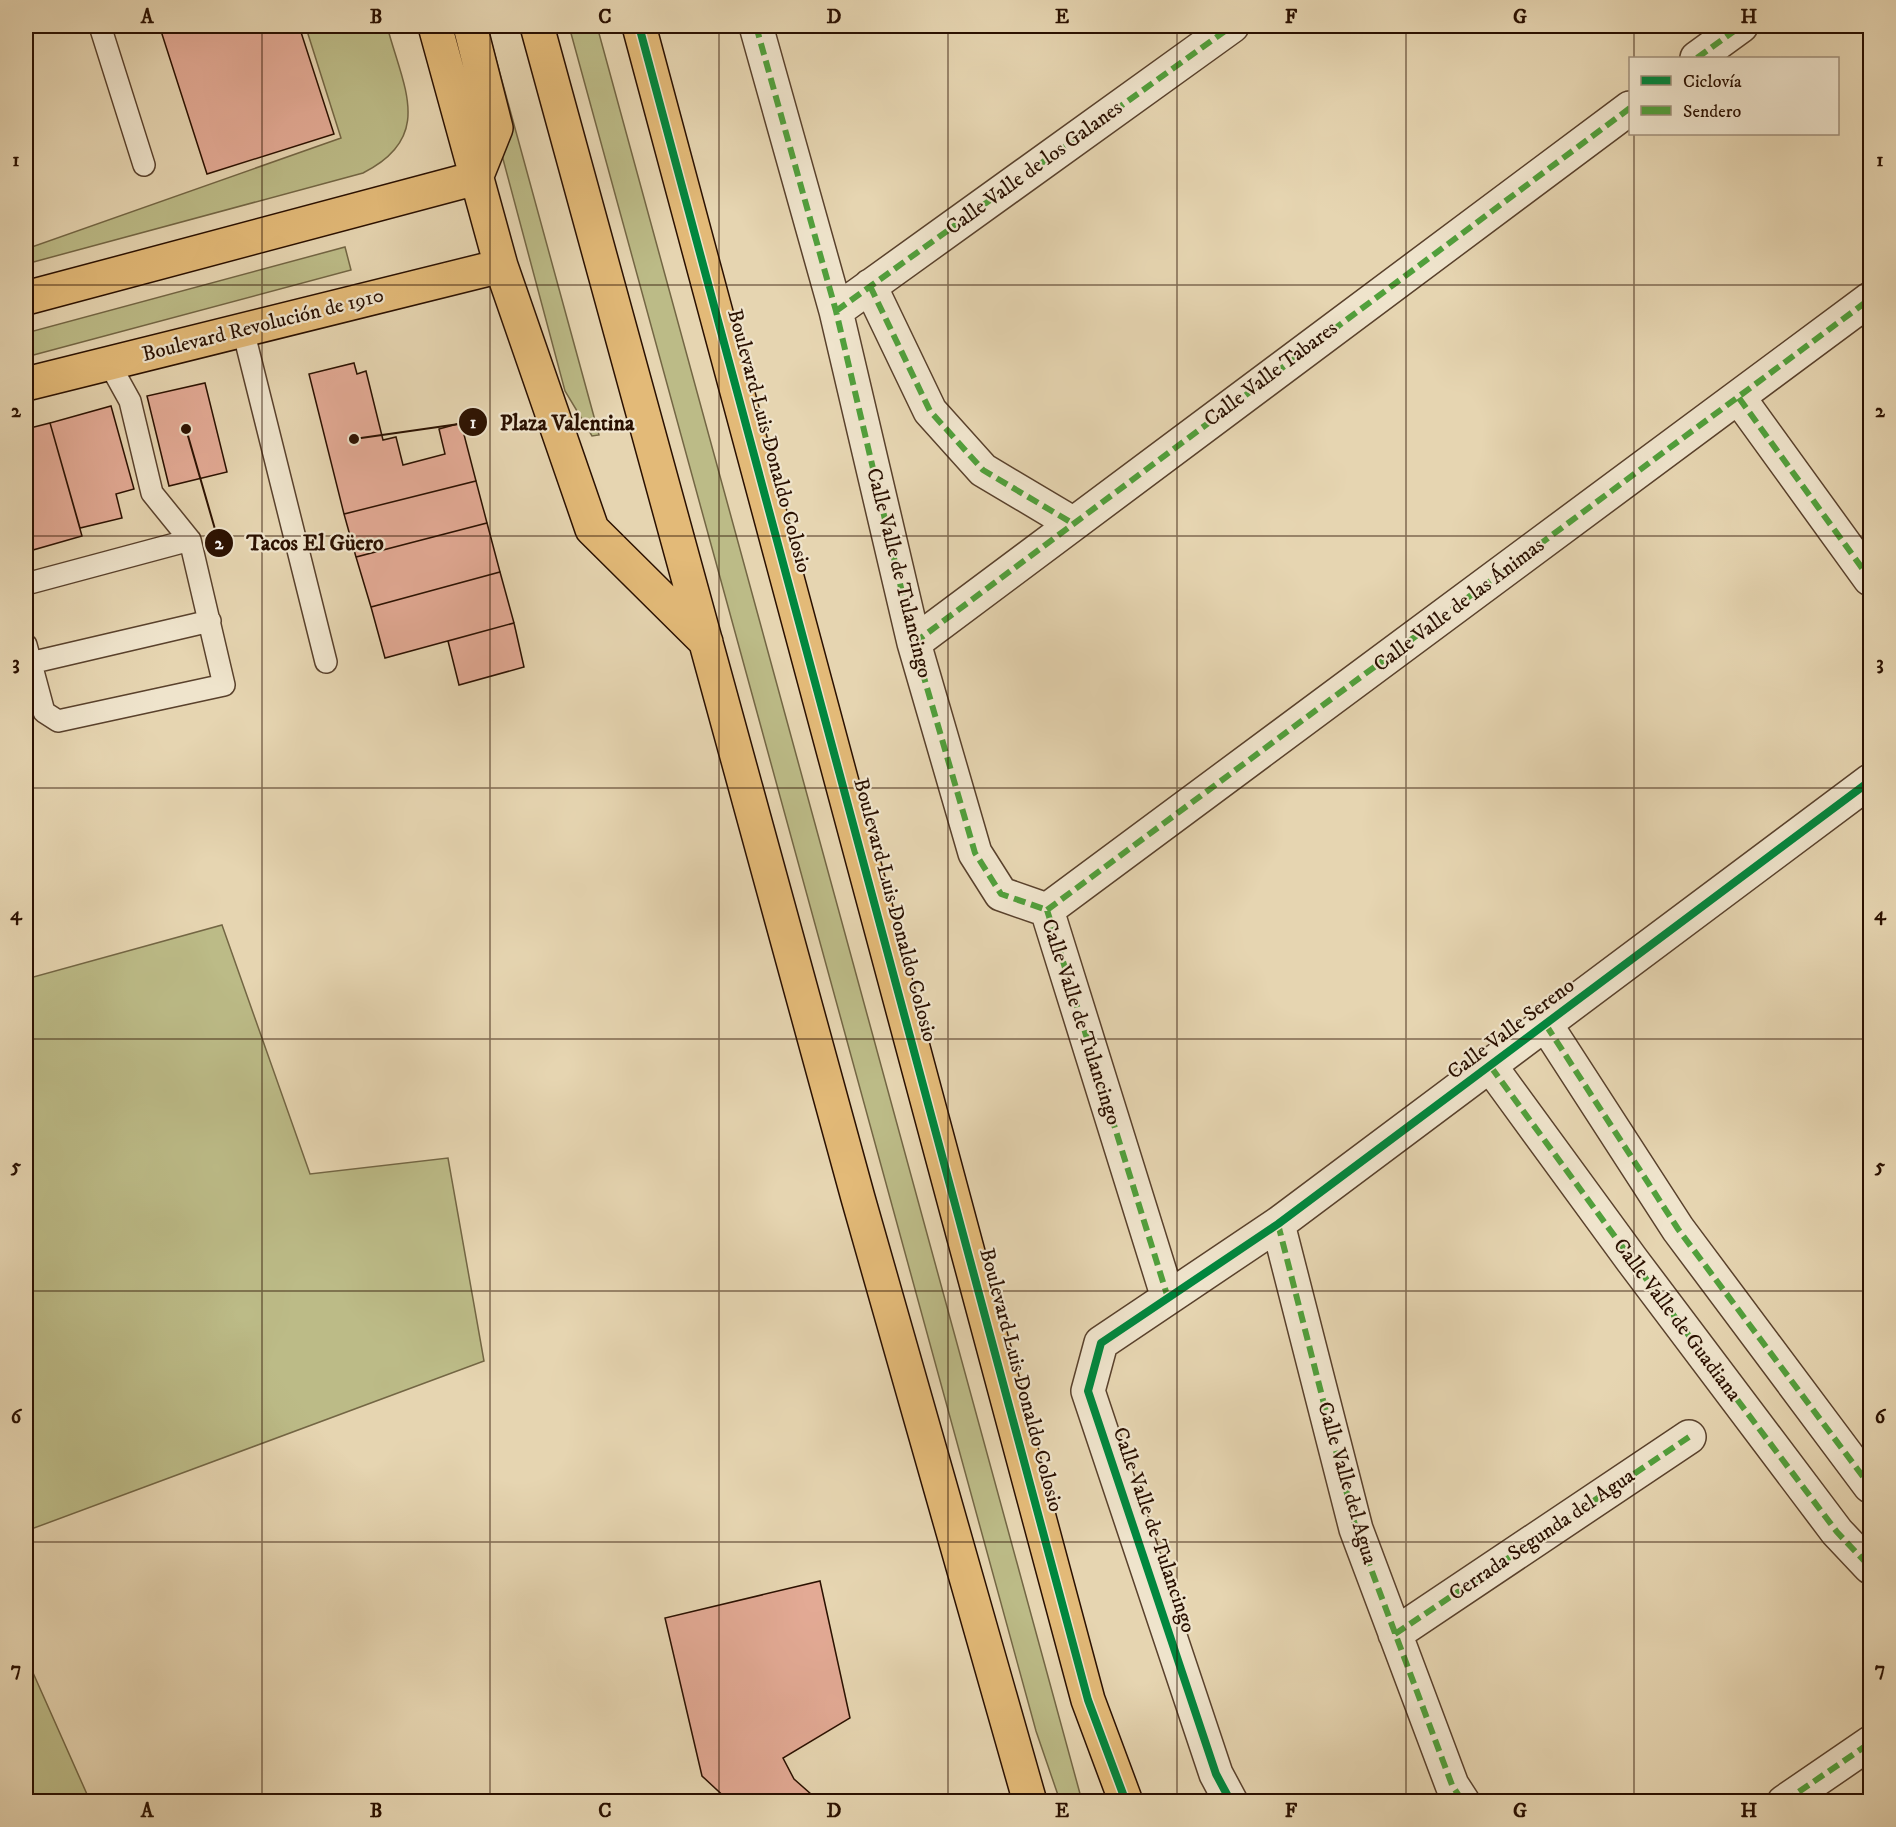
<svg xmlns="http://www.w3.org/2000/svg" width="1896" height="1827" viewBox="0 0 1896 1827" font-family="'IM FELL DW Pica',serif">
<rect width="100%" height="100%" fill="#e6d5b1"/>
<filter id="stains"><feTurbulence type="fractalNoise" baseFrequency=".00333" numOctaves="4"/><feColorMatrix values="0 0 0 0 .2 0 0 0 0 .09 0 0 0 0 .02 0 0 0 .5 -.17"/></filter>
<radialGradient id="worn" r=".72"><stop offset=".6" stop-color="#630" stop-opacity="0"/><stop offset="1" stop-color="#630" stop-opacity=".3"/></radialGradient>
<path fill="#bcbb87" stroke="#736644" stroke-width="1.5" d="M 312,26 L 387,26 C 403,87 435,137 363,173 L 26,264 L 26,249 L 341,138 L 308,34 Z
M 480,26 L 487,26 L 599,435 L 592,436 L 565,391 L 499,144 Z
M 569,26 L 597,26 L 1082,1801 L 1060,1801 L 1036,1731 Z
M 345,247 L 351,270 L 26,357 L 26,333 Z
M 222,925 L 310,1174 L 448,1158 L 484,1361 L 26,1531 L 26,979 Z
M 26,1657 L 90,1801 L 26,1801 Z"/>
<path fill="#e3aa95" stroke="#2a1000" stroke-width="1.5" d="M 177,26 L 299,26 L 334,134 L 207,174 L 161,31 Z
M 354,363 L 357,374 L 366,371 L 383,440 L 396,437 L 403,465 L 445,454 L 439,429 L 461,423 L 476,481 L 344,514 L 309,374 Z
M 205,383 L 227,472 L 169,486 L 147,396 Z
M 111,406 L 134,489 L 116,494 L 122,518 L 80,528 L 50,423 Z
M 50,423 L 82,536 L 33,550 L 26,525 L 26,429 Z
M 476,481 L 487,523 L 356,557 L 344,514 Z
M 487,523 L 500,572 L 371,607 L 356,557 Z
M 500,572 L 514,623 L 385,658 L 371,607 Z
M 514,623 L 524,667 L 459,685 L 448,641 Z
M 820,1581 L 850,1718 L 783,1758 L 794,1779 L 820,1802 L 730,1802 L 702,1776 L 665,1618 Z"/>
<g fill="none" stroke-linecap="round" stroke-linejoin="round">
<defs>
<path id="service" d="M 100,26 L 144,165
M 243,330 L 326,662
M 26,584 L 190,540
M 26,645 L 44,712 L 58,721 L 224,685 L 190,540 L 152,493 L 130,401 L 109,363
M 30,663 L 210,621"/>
<path id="minor" d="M 756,26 L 836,311 L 914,643 L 975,853 L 1001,894 L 1047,910
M 1697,58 L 1741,26
M 870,286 L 930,411 L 983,470 L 1072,523
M 836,311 L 1232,26
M 1739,398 L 1870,579
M 914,643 L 1630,108
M 1047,910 L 1870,299
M 1047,910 L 1168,1298
M 1546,1025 L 1678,1229 L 1870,1486
M 1491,1067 L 1632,1260 L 1837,1532 L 1870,1567
M 1278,1224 L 1356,1529 L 1452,1785 L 1463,1802
M 1395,1634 L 1689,1437
M 1231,1802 L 1216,1774 L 1088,1391 L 1101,1343 L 1278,1224 L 1870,781
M 1784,1802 L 1870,1743"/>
<path id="primary" d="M 435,26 L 501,266 L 592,529 L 706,642
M 470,26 L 496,128 L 476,178
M 537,26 L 858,1198 L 1030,1802
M 639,26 L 1088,1700 L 1126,1802
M 26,298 L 476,178
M 26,384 L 501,266"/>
</defs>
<use href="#service" stroke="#59412c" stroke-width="24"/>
<use href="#minor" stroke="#59412c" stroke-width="36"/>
<use href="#primary" stroke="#2a1000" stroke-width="36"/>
<use href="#service" stroke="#efe4cc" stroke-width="21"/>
<use href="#minor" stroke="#efe4cc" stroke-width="33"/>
<use href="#primary" stroke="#e3ba78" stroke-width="33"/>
<path stroke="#51a03c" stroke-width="6" stroke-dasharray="12 6" stroke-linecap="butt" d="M 756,26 L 836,311 L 914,643 L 975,853 L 1001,894 L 1047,910
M 1697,58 L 1741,26
M 870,286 L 930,411 L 983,470 L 1072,523
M 836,311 L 1232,26
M 1739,398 L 1870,579
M 914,643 L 1630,108
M 1047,910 L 1870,299
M 1047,910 L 1168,1298
M 1546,1025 L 1678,1229 L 1870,1486
M 1491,1067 L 1632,1260 L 1837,1532 L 1870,1567
M 1278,1224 L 1356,1529 L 1452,1785 L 1463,1802
M 1395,1634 L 1689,1437
M 1784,1802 L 1870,1743"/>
<defs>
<path id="cycleway" d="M 639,26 L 1088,1700 L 1126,1802
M 1231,1802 L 1216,1774 L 1088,1391 L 1101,1343 L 1278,1224 L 1870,781"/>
</defs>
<use href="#cycleway" stroke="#efe4cc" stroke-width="11"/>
<use href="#cycleway" stroke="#00873e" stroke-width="8"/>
</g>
<path fill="none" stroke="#2a1000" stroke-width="1.5" stroke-opacity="0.55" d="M 262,26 L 262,1802M 490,26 L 490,1802M 719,26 L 719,1802M 948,26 L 948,1802M 1177,26 L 1177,1802M 1406,26 L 1406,1802M 1634,26 L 1634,58M 1634,134 L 1634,1802M 26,285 L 1870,285M 26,536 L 1870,536M 26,788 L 1870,788M 26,1039 L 1870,1039M 26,1291 L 1870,1291M 26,1542 L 1870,1542"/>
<g text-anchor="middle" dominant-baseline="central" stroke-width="4.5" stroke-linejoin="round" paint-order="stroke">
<g font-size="21" fill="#2a1000" stroke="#efe4cc">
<text transform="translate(1034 168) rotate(-36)">Calle Valle de los Galanes</text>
<text transform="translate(263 325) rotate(-14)">Boulevard Revolución de 1910</text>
<text transform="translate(1271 374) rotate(-37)">Calle Valle Tabares</text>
<text transform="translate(769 441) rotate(75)">Boulevard Luis Donaldo Colosio</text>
<text transform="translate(899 573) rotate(76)">Calle Valle de Tulancingo</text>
<text transform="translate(1459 605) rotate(-37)">Calle Valle de las Ánimas</text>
<text transform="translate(895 910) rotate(75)">Boulevard Luis Donaldo Colosio</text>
<text transform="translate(1081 1022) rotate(72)">Calle Valle de Tulancingo</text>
<text transform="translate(1511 1029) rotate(-37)">Calle Valle Sereno</text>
<text transform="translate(1677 1320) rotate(53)">Calle Valle de Guadiana</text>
<text transform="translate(1021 1380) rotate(75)">Boulevard Luis Donaldo Colosio</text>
<text transform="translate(1347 1483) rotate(74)">Calle Valle del Agua</text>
<text transform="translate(1154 1530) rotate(71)">Calle Valle de Tulancingo</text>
<text transform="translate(1542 1535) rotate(-34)">Cerrada Segunda del Agua</text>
</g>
</g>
<path fill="none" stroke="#2a1000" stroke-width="2" d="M354 439L473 422M186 429L219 543"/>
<g fill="#2a1000" stroke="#efe4cc" stroke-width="2">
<circle cx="354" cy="439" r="6"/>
<circle cx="186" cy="429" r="6"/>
<circle cx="473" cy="422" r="15"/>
<circle cx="219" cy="543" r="15"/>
</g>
<g font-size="18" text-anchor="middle" font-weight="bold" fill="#fff">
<text x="473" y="428">1</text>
<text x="219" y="549">2</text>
</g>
<g font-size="22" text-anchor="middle" font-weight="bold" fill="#2a1000" stroke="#efe4cc" stroke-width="4.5" stroke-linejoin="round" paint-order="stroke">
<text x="567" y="430">Plaza Valentina</text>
<text x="315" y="550">Tacos El Güero</text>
</g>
<rect width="1896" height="1827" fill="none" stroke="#e6d5b1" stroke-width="66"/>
<rect x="1629" y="57" width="210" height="78" fill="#efe4cc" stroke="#a08f7a" stroke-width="1.5"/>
<rect x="1641" y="76" width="30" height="9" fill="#00873e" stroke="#a08f7a" stroke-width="1.5"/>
<text x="1683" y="87" font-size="18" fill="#2a1000">Ciclovía</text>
<rect x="1641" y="106" width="30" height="9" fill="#51a03c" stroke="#a08f7a" stroke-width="1.5"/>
<text x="1683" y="117" font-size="18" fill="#2a1000">Sendero</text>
<rect x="33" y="33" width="1830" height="1761" fill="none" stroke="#2a1000" stroke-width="2"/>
<g font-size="20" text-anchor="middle" font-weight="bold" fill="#2a1000">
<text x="147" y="23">A</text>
<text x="376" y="23">B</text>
<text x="605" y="23">C</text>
<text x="834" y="23">D</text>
<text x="1062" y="23">E</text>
<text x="1291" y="23">F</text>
<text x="1520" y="23">G</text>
<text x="1749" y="23">H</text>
<text x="16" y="166">1</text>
<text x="1880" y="166">1</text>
<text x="16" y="417">2</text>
<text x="1880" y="417">2</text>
<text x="16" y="669">3</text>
<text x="1880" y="669">3</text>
<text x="16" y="920">4</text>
<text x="1880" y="920">4</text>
<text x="16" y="1172">5</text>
<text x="1880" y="1172">5</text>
<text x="16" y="1423">6</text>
<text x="1880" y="1423">6</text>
<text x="16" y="1675">7</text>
<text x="1880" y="1675">7</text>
<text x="147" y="1817">A</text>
<text x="376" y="1817">B</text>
<text x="605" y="1817">C</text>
<text x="834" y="1817">D</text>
<text x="1062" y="1817">E</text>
<text x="1291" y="1817">F</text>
<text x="1520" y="1817">G</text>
<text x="1749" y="1817">H</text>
</g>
<rect width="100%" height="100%" filter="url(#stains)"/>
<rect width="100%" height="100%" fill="url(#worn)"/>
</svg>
